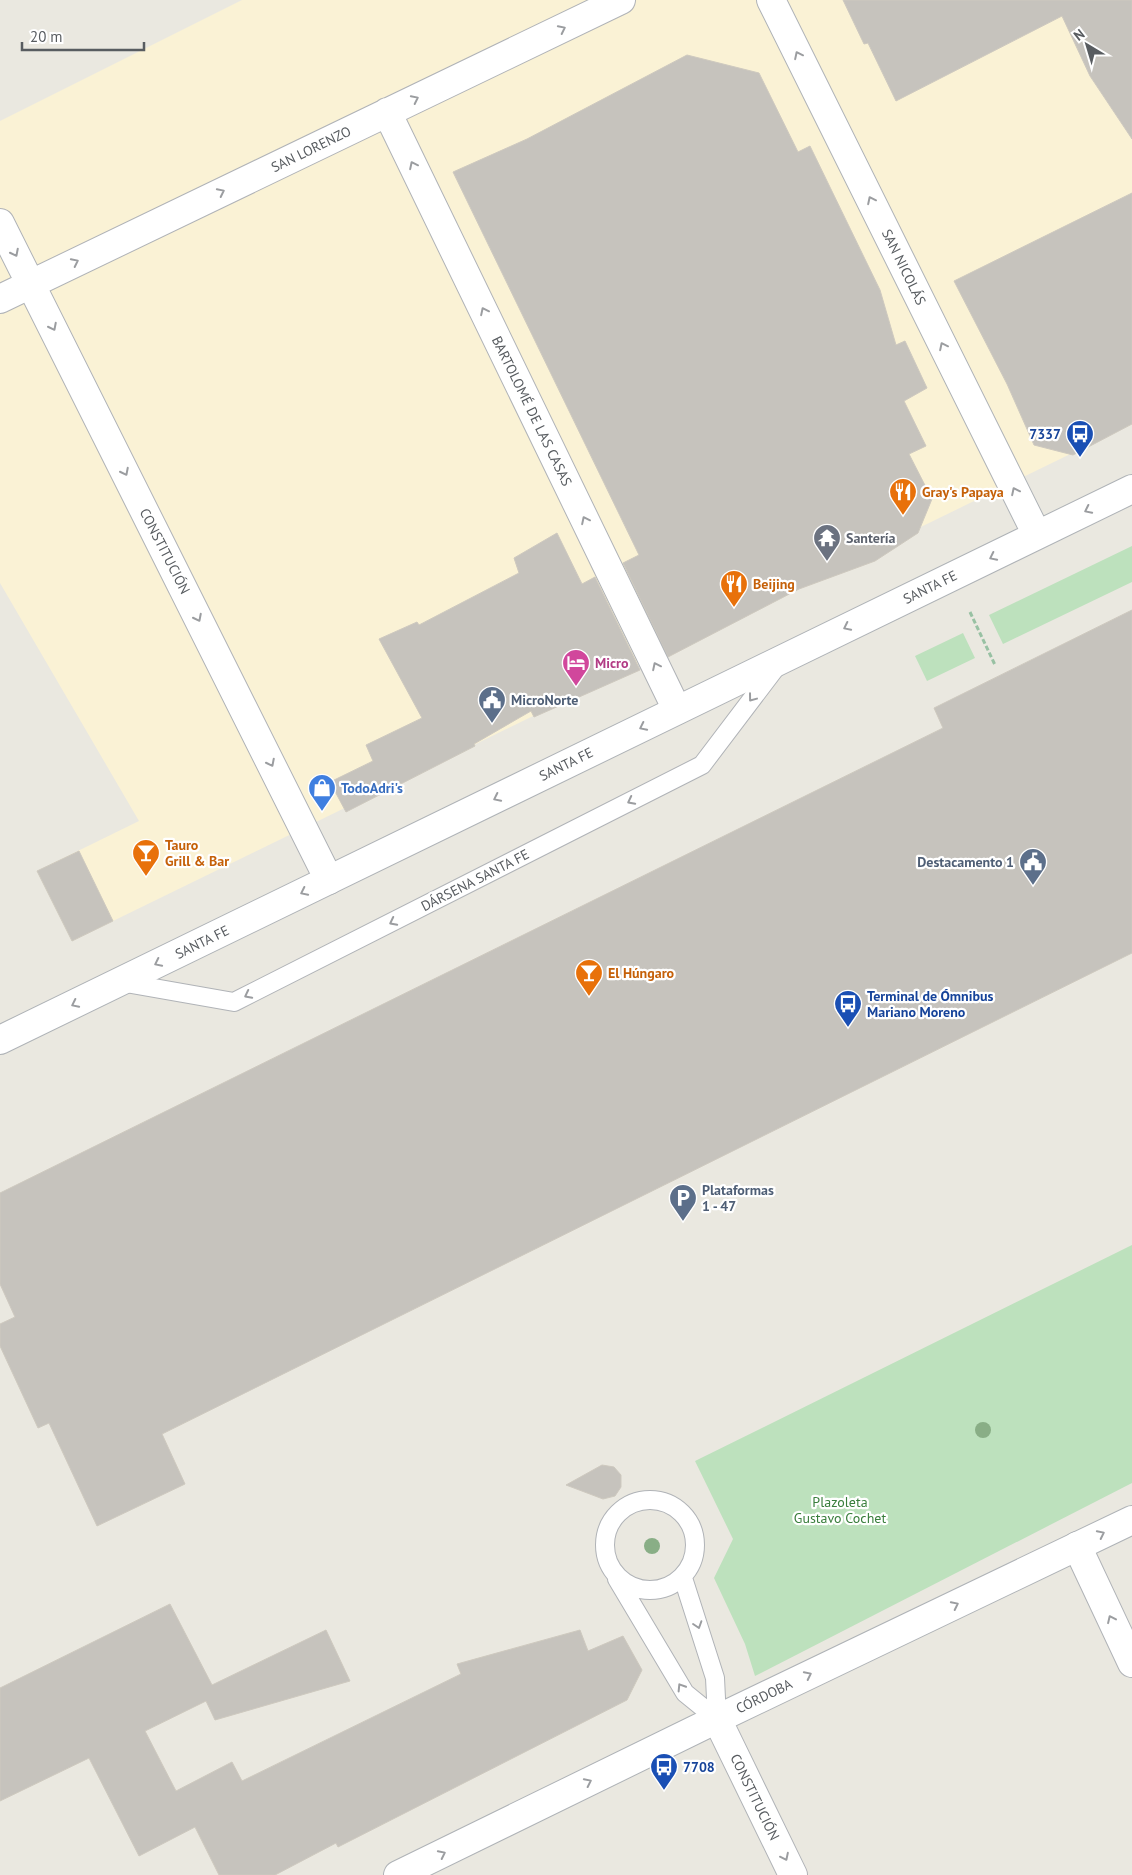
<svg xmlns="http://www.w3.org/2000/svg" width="1132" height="1875" viewBox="0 0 1132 1875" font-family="'PT Sans',sans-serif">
<rect width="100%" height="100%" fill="#eae8e0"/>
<path fill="#faf2d5" d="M 242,0 L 1132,0 L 1132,424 L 72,941 L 37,871 L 139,821 L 0,583 L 0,121 Z"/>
<path fill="#bde1bd" d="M 1132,546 L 1132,582 L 1003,644 L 989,615 Z
M 963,633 L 975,658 L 927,681 L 915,656 Z
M 1132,1245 L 1132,1483 L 755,1676 L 745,1644 L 714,1578 L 733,1539 L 695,1461 Z"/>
<path fill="#c6c3bd" stroke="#cec9bf" d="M 843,0 L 1132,0 L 1132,139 L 1090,76 L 1062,16 L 896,101 L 868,43 L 864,44 Z
M 687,55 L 759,73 L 798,152 L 810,146 L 880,290 L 896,345 L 905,341 L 927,388 L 904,401 L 926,446 L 909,454 L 932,499 L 918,533 L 875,561 L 799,589 L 668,657 L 623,563 L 639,555 L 453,172 L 527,139 Z
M 1132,193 L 1132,424 L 1073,455 L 1034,445 L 1007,384 L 954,281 Z
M 557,533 L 582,584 L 595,577 L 640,670 L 534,717 L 531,711 L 474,744 L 475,746 L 346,812 L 330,782 L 373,761 L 366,745 L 422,718 L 379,639 L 417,622 L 419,625 L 519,573 L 514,558 Z
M 1132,610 L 1132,953 L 162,1434 L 185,1484 L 97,1526 L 49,1423 L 38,1428 L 0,1346 L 0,1324 L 15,1317 L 0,1284 L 0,1193 L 943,728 L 934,708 Z
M 79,851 L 113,921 L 72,941 L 37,871 Z
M 602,1465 L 614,1467 L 621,1475 L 621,1487 L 615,1496 L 603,1499 L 566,1485 Z
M 170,1604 L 212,1685 L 326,1630 L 350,1681 L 215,1720 L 206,1701 L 145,1731 L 176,1791 L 232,1762 L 242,1781 L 461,1674 L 457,1664 L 580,1630 L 588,1651 L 623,1636 L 642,1670 L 627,1700 L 338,1847 L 336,1843 L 275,1875 L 219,1875 L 195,1827 L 139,1856 L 89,1758 L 0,1801 L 0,1688 Z"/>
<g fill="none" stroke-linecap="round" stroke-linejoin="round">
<defs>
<path id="lane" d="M 120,982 L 234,1002 L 702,765 L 777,666
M605 1545a45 45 0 1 1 90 0a45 45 0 1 1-90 0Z
M 683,1578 L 715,1678 L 717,1719
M 617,1579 L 685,1693 L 717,1719"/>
<path id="street" d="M 387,112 L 677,710
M 0,223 L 329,880
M 0,299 L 621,0
M 1077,1546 L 1132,1663
M 717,1719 L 793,1875"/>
<path id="secondary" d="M 771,0 L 1037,535
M 0,1040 L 1132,489
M 398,1875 L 717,1719 L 1132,1520"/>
</defs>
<use href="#lane" stroke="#b0b3b7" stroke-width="20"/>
<use href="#street" stroke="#b0b3b7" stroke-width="30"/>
<use href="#secondary" stroke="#afb3b7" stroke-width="30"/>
<path stroke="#98c1a3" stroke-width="3" stroke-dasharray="5 2.5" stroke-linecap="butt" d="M 970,612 L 995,665"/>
<use href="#lane" stroke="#fff" stroke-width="18"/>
<use href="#street" stroke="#fff" stroke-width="28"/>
<use href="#secondary" stroke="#fff" stroke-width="28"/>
</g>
<g fill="#89ae86">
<circle cx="983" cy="1430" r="8"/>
<circle cx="652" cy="1546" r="8"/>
</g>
<defs><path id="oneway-chevron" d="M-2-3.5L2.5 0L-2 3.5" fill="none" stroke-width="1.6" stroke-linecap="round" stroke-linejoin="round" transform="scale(1.25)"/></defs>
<g stroke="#9b9da0">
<use href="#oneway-chevron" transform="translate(562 29) rotate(-26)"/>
<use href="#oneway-chevron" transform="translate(798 55) rotate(-116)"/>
<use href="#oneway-chevron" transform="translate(415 99) rotate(-26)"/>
<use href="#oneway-chevron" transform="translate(413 165) rotate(-116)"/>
<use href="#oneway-chevron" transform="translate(221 192) rotate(-26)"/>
<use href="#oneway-chevron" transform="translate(871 200) rotate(-116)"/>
<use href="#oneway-chevron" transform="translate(15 253) rotate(63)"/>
<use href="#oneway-chevron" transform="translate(75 262) rotate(-26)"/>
<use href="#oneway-chevron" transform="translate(484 311) rotate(-116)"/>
<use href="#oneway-chevron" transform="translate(53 327) rotate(63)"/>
<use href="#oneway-chevron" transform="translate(943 346) rotate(-116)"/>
<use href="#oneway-chevron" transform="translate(125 472) rotate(63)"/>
<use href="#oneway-chevron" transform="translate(1015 491) rotate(-116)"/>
<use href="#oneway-chevron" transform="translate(1088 510) rotate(154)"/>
<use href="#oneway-chevron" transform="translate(585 520) rotate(-116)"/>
<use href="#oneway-chevron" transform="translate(993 557) rotate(154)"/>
<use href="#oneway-chevron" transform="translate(198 618) rotate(63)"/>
<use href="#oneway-chevron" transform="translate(847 627) rotate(154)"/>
<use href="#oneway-chevron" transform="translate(656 666) rotate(-116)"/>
<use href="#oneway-chevron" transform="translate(752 698) rotate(127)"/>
<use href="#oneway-chevron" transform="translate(643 727) rotate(154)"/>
<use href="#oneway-chevron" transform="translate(271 763) rotate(63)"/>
<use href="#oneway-chevron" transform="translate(497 798) rotate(154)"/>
<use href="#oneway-chevron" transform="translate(631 801) rotate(153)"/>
<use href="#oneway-chevron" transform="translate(304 892) rotate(154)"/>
<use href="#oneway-chevron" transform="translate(393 922) rotate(153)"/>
<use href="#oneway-chevron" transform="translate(158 963) rotate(154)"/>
<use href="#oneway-chevron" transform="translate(248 995) rotate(153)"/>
<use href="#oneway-chevron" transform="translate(75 1004) rotate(154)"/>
<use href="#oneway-chevron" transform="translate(1101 1534) rotate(-26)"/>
<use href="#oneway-chevron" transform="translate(955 1605) rotate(-26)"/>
<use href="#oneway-chevron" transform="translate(1111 1619) rotate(-115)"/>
<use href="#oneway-chevron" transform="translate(698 1625) rotate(72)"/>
<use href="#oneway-chevron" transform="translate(808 1675) rotate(-26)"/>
<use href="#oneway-chevron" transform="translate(681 1687) rotate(-122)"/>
<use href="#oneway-chevron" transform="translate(588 1782) rotate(-26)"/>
<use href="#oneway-chevron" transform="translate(442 1854) rotate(-26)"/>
<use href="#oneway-chevron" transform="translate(785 1857) rotate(64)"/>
</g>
<defs>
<symbol id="bus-pin" viewBox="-11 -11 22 30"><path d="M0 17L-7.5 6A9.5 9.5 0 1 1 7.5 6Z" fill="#1a4fb4" stroke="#fff"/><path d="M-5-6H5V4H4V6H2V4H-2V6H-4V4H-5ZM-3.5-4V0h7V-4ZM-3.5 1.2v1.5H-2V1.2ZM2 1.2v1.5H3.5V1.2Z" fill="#fff"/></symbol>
<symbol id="restaurant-pin" viewBox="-11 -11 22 30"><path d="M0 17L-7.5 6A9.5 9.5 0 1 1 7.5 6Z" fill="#e8710a" stroke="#fff"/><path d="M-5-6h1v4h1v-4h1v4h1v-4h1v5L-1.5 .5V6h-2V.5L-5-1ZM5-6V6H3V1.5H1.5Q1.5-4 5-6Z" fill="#fff"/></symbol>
<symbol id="temple-pin" viewBox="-11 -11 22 30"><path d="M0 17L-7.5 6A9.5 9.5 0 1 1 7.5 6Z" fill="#6b7280" stroke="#fff"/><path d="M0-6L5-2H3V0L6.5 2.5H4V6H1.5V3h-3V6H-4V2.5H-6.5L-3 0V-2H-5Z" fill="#fff"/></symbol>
<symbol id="hotel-pin" viewBox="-11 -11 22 30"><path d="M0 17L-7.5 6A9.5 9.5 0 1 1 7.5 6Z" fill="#d1479c" stroke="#fff"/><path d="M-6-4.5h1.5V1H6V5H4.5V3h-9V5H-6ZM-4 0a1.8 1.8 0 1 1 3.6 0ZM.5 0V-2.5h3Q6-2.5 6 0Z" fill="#fff"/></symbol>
<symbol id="civic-pin" viewBox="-11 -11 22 30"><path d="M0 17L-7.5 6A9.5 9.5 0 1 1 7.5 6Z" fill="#5c6f8a" stroke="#fff"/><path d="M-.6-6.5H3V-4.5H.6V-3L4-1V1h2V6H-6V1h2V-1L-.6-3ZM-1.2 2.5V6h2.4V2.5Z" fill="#fff"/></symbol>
<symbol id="shop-pin" viewBox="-11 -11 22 30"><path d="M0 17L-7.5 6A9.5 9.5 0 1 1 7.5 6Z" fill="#3f7fe0" stroke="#fff"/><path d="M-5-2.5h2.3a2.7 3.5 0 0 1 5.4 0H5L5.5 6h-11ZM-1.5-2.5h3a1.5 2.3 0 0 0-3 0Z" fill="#fff"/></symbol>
<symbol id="bar-pin" viewBox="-11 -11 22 30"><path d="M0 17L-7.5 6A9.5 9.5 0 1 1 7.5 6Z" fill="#e8710a" stroke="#fff"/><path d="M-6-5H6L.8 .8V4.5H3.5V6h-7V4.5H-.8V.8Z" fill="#fff"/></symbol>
<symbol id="parking-pin" viewBox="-11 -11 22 30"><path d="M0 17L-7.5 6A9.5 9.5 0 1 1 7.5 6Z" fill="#5c6f8a" stroke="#fff"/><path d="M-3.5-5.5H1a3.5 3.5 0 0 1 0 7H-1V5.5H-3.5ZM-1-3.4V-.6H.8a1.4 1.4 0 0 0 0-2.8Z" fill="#fff"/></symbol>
</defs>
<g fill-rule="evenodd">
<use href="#bus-pin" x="1064" y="418" width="32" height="43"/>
<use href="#restaurant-pin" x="887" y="476" width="32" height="43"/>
<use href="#temple-pin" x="811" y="522" width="32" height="43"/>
<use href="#restaurant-pin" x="718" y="568" width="32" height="43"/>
<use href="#hotel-pin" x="560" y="647" width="32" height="43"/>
<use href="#civic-pin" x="476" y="684" width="32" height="43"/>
<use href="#shop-pin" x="306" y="772" width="32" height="43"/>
<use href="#bar-pin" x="130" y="837" width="32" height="43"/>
<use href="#civic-pin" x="1017" y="846" width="32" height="43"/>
<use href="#bar-pin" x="573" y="957" width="32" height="43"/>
<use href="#bus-pin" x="832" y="988" width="32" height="43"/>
<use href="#parking-pin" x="667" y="1182" width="32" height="43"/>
<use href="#bus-pin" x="648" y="1751" width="32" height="43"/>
</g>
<g text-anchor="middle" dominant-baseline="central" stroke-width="4.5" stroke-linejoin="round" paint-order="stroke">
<g font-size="14" fill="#585c60" stroke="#fff">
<text transform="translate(311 149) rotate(-26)">SAN LORENZO</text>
<text transform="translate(904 267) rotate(64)">SAN NICOLÁS</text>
<text transform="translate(532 411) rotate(64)">BARTOLOMÉ DE LAS CASAS</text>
<text transform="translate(165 551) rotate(63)">CONSTITUCIÓN</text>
<text transform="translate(930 587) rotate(-26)">SANTA FE</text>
<text transform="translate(566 764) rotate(-26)">SANTA FE</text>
<text transform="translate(475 880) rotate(-27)">DÁRSENA SANTA FE</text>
<text transform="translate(202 942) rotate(-26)">SANTA FE</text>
<text transform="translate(764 1696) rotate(-26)">CÓRDOBA</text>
<text transform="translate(755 1797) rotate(64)">CONSTITUCIÓN</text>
</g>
<g font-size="14" font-weight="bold" fill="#164399" stroke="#fff" text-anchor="start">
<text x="1061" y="434" text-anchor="end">7337</text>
<text x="867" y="996">Terminal de Ómnibus<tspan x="867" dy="16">Mariano Moreno</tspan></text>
<text x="683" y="1767">7708</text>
</g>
<g font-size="14" font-weight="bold" fill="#c56008" stroke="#fff" text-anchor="start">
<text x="922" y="492">Gray's Papaya</text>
<text x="753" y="584">Beijing</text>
<text x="165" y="845">Tauro<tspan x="165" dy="16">Grill &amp; Bar</tspan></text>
<text x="608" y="973">El Húngaro</text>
</g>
<g font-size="14" font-weight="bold" fill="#5b616d" stroke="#fff" text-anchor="start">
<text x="846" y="538">Santería</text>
</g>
<g font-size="14" font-weight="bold" fill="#b23c85" stroke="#fff" text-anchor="start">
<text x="595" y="663">Micro</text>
</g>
<g font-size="14" font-weight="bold" fill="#4e5e75" stroke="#fff" text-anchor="start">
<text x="511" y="700">MicroNorte</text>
<text x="1014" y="862" text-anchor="end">Destacamento 1</text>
<text x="702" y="1190">Plataformas<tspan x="702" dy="16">1 - 47</tspan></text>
</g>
<g font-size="14" font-weight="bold" fill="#366cbe" stroke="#fff" text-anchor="start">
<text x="341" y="788">TodoAdri's</text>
</g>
<g font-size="14" fill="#397e3c" stroke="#fff">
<text x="840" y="1502">Plazoleta<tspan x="840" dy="16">Gustavo Cochet</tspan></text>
</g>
</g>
<g transform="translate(1087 45) rotate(322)" stroke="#ffffff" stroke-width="4" paint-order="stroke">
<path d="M0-4L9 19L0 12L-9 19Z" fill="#585c60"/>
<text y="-8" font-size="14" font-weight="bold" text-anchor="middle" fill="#585c60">N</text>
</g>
<path d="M22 42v8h122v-8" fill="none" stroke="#585c60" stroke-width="2.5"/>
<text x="30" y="42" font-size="15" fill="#585c60" stroke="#ffffff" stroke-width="4" paint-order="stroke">20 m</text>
</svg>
